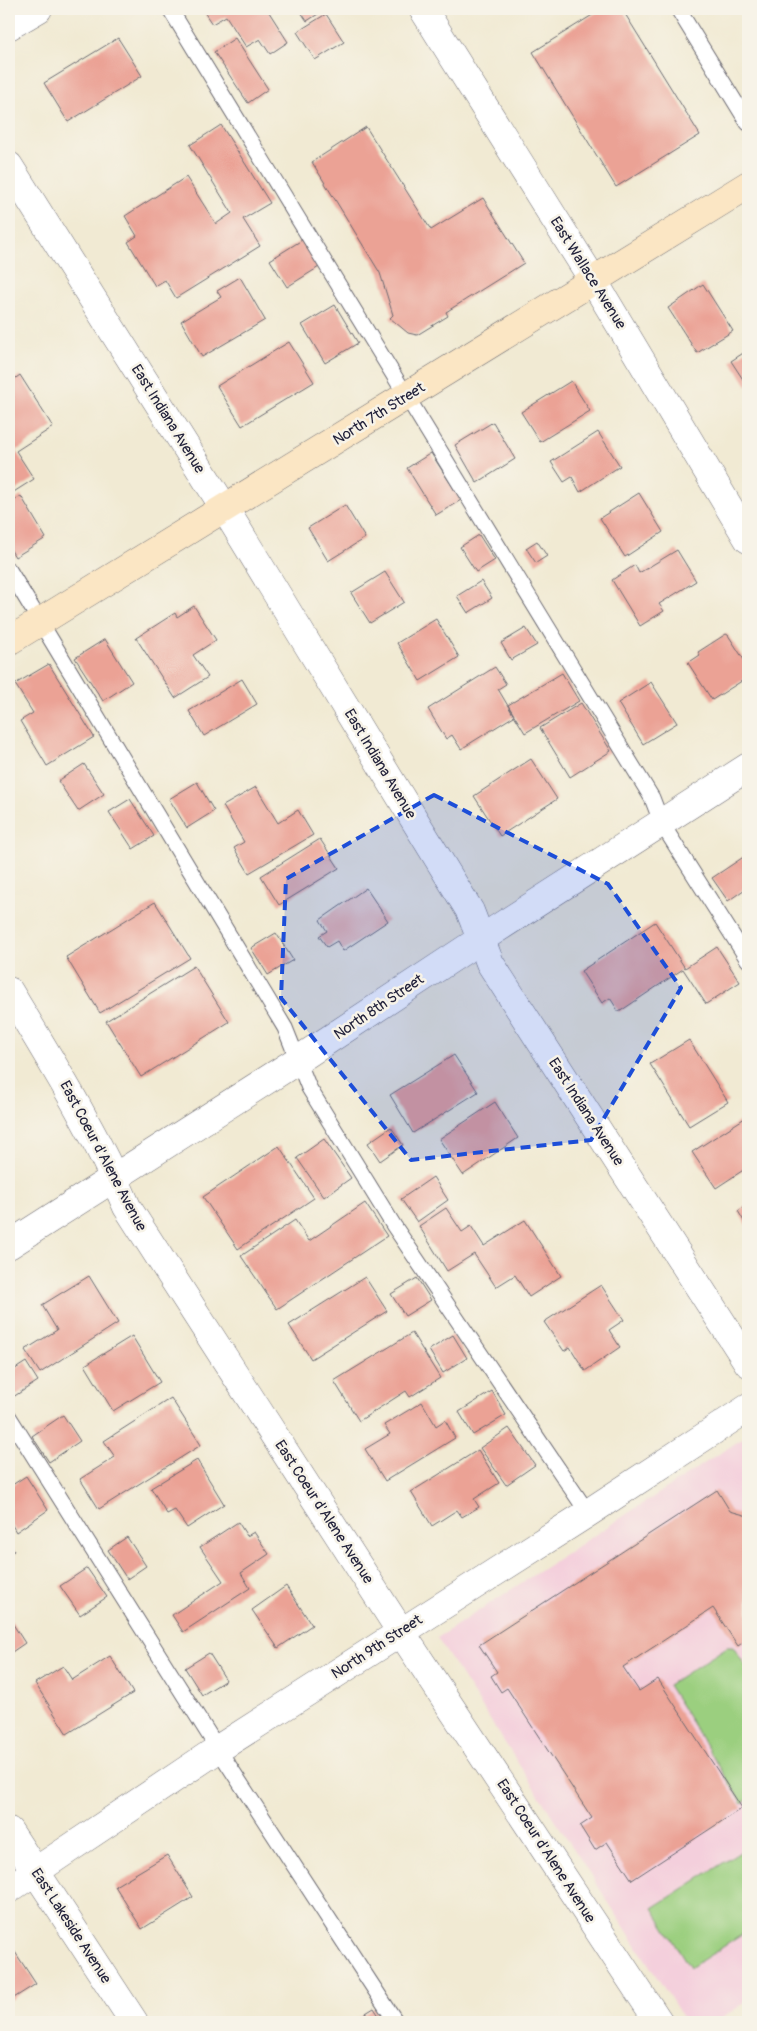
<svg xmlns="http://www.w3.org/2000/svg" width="757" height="2031" viewBox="0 0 757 2031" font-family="Pangolin,sans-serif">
<rect width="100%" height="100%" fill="#f7f3e8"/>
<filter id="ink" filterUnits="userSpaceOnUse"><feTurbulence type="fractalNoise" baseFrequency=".02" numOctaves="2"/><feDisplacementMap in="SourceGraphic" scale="10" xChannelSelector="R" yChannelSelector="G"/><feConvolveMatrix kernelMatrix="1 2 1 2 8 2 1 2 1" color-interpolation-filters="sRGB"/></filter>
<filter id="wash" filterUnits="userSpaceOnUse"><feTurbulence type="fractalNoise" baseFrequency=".0096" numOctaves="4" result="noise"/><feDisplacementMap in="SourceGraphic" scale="20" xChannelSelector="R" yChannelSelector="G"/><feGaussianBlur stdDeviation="1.12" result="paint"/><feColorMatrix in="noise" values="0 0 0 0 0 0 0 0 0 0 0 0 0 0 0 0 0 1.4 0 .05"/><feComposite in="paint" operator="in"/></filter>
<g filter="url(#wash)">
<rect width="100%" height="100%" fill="#f1ead3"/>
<path fill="#f4cfdc" d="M 748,1435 L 748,2001 L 715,2022 L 686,2022 L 437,1638 Z"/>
<path fill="#9bcf7f" stroke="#5e785d" d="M 727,1647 L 733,1647 L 745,1665 L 748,1666 L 748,1799 L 742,1803 L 668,1685 Z
M 748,1847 L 748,1931 L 690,1968 L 653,1908 Z"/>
<g id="blocks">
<path fill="#eba295" d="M 202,9 L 267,9 L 288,42 L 270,54 L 260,39 L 246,47 L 226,16 L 212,24 Z
M 299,9 L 326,9 L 307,21 Z
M 602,9 L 622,9 L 700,135 L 616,187 L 533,52 Z
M 326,14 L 344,42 L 315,60 L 297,32 Z
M 118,38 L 142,76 L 68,122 L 44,83 Z
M 235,38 L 268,89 L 248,103 L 214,52 Z
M 221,125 L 270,203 L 243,219 L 260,246 L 176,298 L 165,280 L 155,286 L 128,242 L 137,236 L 125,216 L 186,177 L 216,224 L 232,213 L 190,145 Z
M 366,127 L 431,230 L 483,198 L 524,263 L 446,312 L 448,316 L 417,335 L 408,333 L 390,318 L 393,315 L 380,273 L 312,162 Z
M 302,240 L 319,267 L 287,287 L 270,260 Z
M 240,277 L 265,320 L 202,357 L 181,321 L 221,297 L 217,291 Z
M 703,284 L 733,331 L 697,353 L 668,308 Z
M 335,305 L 358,343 L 325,363 L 302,325 Z
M 289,342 L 314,382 L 242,426 L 217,386 Z
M 748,350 L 748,387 L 731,361 Z
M 20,375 L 53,427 L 16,451 L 34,479 L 9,495 L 9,383 Z
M 571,381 L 590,411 L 540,442 L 521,412 Z
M 493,422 L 515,459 L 477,483 L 455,445 Z
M 598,432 L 620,466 L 580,492 L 572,477 L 564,482 L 551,462 Z
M 431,453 L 461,500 L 436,515 L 407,468 Z
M 639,493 L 663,532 L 625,557 L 600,518 Z
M 21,496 L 46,538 L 15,557 L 9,547 L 9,504 Z
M 345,505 L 365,538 L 328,561 L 308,528 Z
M 479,535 L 495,560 L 476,572 L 460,547 Z
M 537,541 L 547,556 L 536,563 L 526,548 Z
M 677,550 L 696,581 L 659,604 L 664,611 L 640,626 L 612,580 L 635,565 L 639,573 Z
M 385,572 L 404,602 L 370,623 L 351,593 Z
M 481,581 L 492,598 L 468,613 L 457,596 Z
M 194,606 L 216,640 L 193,655 L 208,677 L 175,698 L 136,638 L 175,613 L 177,617 Z
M 436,619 L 459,657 L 420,681 L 397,643 Z
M 526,628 L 537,645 L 511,660 L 501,643 Z
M 726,634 L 728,635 L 748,666 L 748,677 L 712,700 L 688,663 L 700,655 L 698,652 Z
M 105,639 L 132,682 L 103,701 L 75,658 Z
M 49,664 L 94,737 L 47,766 L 20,721 L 33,713 L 15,684 Z
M 495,667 L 506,684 L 498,689 L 514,716 L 461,749 L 452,735 L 446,739 L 428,709 Z
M 562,673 L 579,701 L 525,733 L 508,705 Z
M 242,679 L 257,704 L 204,736 L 189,711 Z
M 651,682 L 677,723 L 643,744 L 618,703 Z
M 581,703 L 611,751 L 570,777 L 540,728 Z
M 531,759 L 557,799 L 500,836 L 474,796 Z
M 84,764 L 104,794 L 78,811 L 58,781 Z
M 197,782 L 214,811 L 187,828 L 169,799 Z
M 256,787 L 278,823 L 298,810 L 313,835 L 249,873 L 234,848 L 244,842 L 223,806 Z
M 130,799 L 154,836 L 133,849 L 109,812 Z
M 320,839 L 339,868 L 279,905 L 261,876 Z
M 745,856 L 748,861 L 748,887 L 728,901 L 712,878 Z
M 366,888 L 388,921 L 343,951 L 337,941 L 327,947 L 319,936 L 327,931 L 320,920 Z
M 155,902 L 190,958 L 100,1013 L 66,957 Z
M 655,922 L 685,968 L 717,947 L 740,982 L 706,1004 L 683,969 L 619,1012 L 610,998 L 602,1003 L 581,971 Z
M 276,933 L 293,960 L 268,975 L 251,948 Z
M 194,966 L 229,1022 L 141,1077 L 106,1021 Z
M 689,1040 L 728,1102 L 689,1126 L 650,1064 Z
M 454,1055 L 478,1092 L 413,1133 L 390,1095 Z
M 495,1102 L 518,1138 L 463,1175 L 439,1139 Z
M 748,1116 L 748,1167 L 716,1188 L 692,1152 Z
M 391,1127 L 403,1145 L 380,1161 L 368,1143 Z
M 324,1139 L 351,1178 L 324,1197 L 297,1158 Z
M 279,1146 L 314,1198 L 238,1249 L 203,1197 Z
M 433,1177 L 448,1200 L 417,1222 L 401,1199 Z
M 365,1203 L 387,1236 L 277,1309 L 241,1256 L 295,1220 L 309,1241 Z
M 748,1204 L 748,1228 L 738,1211 Z
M 446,1208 L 462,1232 L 471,1226 L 484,1246 L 525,1220 L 561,1276 L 529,1297 L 515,1275 L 496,1287 L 474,1254 L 447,1271 L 419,1226 Z
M 89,1276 L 118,1323 L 40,1373 L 25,1350 L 57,1330 L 42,1305 Z
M 365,1277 L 387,1311 L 311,1359 L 289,1325 Z
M 417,1278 L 431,1300 L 405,1316 L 391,1294 Z
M 601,1285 L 624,1320 L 609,1330 L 620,1347 L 585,1371 L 570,1347 L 564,1351 L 544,1322 Z
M 412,1333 L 440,1378 L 410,1397 L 406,1391 L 359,1421 L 334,1381 Z
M 453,1335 L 467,1358 L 443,1373 L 429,1350 Z
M 132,1336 L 160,1382 L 113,1411 L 85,1365 Z
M 26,1362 L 38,1381 L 13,1397 L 9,1390 L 9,1373 Z
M 492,1391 L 506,1415 L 473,1435 L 459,1412 Z
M 171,1398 L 201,1445 L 99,1509 L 80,1479 L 115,1457 L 104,1441 Z
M 422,1402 L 436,1426 L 445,1420 L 455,1438 L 385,1481 L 365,1449 L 390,1434 L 384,1425 Z
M 63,1415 L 80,1441 L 49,1462 L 32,1436 Z
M 509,1428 L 535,1465 L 506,1485 L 480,1448 Z
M 478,1450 L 499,1483 L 474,1499 L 479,1507 L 462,1517 L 457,1510 L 432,1526 L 411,1492 Z
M 197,1460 L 224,1504 L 187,1528 L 175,1510 L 167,1514 L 151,1488 Z
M 26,1476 L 48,1510 L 16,1532 L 9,1520 L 9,1487 Z
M 717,1490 L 730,1511 L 748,1516 L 748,1639 L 738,1646 L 713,1608 L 623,1667 L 639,1691 L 658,1679 L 742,1808 L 632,1880 L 607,1842 L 595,1850 L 580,1826 L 592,1818 L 507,1688 L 501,1692 L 491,1676 L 497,1672 L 479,1645 Z
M 238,1522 L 247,1536 L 254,1532 L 269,1554 L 241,1573 L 250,1588 L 183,1632 L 172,1615 L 223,1581 L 200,1547 Z
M 127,1537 L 146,1566 L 127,1579 L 108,1550 Z
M 9,1543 L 14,1551 L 9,1554 Z
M 87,1568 L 107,1597 L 80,1615 L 60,1586 Z
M 286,1586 L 312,1625 L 278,1648 L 252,1610 Z
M 9,1618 L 25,1643 L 9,1654 Z
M 209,1653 L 226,1680 L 202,1695 L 185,1668 Z
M 110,1656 L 133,1693 L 67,1734 L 35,1683 L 63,1666 L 72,1680 Z
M 167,1855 L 193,1897 L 142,1929 L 115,1886 Z
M 15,1952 L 36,1984 L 9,2001 L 9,1956 Z
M 374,2008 L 383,2022 L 351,2022 Z"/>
</g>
</g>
<g filter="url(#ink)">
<use href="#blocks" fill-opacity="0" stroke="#6a6870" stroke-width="1"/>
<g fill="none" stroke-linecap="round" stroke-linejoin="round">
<defs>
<path id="lane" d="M 170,9 L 652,798 L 662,824 L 748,960
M 678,9 L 748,123
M 9,570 L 285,1028 L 309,1088 L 394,1226 L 588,1513
M 9,1417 L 218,1749 L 396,2022"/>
<path id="street" d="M 423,9 L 593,280 L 748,539
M 9,26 L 38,9
M 9,166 L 225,509 L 470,911 L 490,963 L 748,1363
M 9,991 C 51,1061 95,1131 127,1207 L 401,1632 L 659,2022
M 9,1245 L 298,1060 L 481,939 L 748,767
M 9,1831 L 134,2022
M 9,1889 L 218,1749 L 588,1513 L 748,1408"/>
<path id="secondary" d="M 9,641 L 748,185"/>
</defs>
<use href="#lane" stroke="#6a6870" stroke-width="17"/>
<use href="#street" stroke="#6a6870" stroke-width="29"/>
<use href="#secondary" stroke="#6a6870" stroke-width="29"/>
<use href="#lane" stroke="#fff" stroke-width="15"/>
<use href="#street" stroke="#fff" stroke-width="28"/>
<use href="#secondary" stroke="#fbe6c4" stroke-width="28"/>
</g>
</g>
<path fill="#1d4ed8" fill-opacity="0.2" stroke="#1d4ed8" stroke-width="4" stroke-dasharray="10 6" stroke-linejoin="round" d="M 434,795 L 608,884 L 681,988 L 591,1140 L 411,1160 L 281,998 L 286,879 Z"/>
<g text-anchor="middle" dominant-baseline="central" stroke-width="5" stroke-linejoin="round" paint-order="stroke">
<g font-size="15" fill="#22223b" stroke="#f7f3e8">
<text transform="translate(588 273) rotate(58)">East Wallace Avenue</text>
<text transform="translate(379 414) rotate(-32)">North 7th Street</text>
<text transform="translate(168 419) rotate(58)">East Indiana Avenue</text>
<text transform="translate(380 764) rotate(59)">East Indiana Avenue</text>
<text transform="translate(379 1007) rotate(-34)">North 8th Street</text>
<text transform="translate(586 1112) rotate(57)">East Indiana Avenue</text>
<text transform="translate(103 1156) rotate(62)">East Coeur d'Alene Avenue</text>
<text transform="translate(324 1512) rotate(57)">East Coeur d'Alene Avenue</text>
<text transform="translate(377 1647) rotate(-33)">North 9th Street</text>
<text transform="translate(546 1851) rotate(57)">East Coeur d'Alene Avenue</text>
<text transform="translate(71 1926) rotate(57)">East Lakeside Avenue</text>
</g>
</g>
<rect width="757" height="2031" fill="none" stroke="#f7f3e8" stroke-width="30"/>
</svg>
